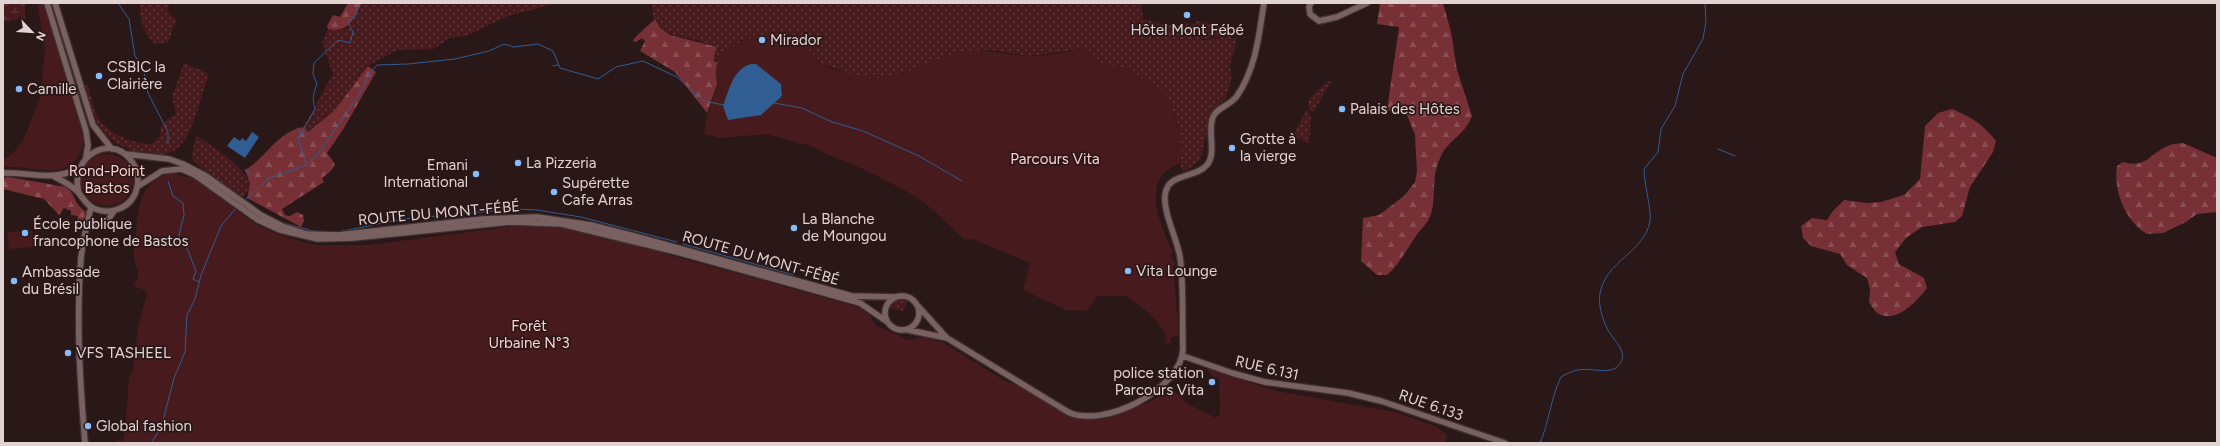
<svg xmlns="http://www.w3.org/2000/svg" width="2220" height="446" viewBox="0 0 2220 446" font-family="Figtree,sans-serif">
<defs>
<pattern id="grass-dots" width="8" height="8" patternUnits="userSpaceOnUse"><rect width="8" height="8" fill="#471b1d"/><path d="M2 2h.1M6 6h.1" fill="none" stroke="#613b3d" stroke-width="1.8" stroke-linecap="round"/></pattern>
<pattern id="forest-firs" width="22" height="20" patternUnits="userSpaceOnUse"><rect width="22" height="20" fill="#773035"/><path d="M5 1l3.5 6h-7zM16 11l3.5 6h-7z" fill="#8a4d51"/></pattern>
<pattern id="wetland-marsh" width="20" height="14" patternUnits="userSpaceOnUse"><rect width="20" height="14" fill="#471b1d"/><path d="M1 5h8M5 5V1M11 12h8M15 12V8" fill="none" stroke="#613b3d"/></pattern>
</defs>
<rect width="100%" height="100%" fill="#2a1717"/>
<path fill="url(#grass-dots)" d="M 50,3 L 52,3 L 80,99 Z
M 140,3 L 170,3 L 167,10 L 176,20 L 168,43 L 155,44 C 144,35 139,18 140,3 Z
M 362,3 L 557,3 L 508,16 L 466,36 L 449,38 L 434,49 L 397,50 L 368,66 L 334,111 L 307,132 L 303,127 C 315,110 322,92 333,74 L 322,43 L 328,29 L 344,30 L 348,27 Z
M 652,3 L 1141,3 L 1143,19 C 1159,22 1172,30 1188,23 L 1191,31 L 1202,40 L 1230,36 L 1231,39 L 1236,37 L 1236,44 L 1230,65 L 1232,77 L 1226,98 L 1211,113 L 1201,158 L 1192,167 L 1183,171 L 1179,163 L 1181,158 L 1178,124 L 1164,91 L 1126,69 L 1102,64 L 1082,49 L 1030,56 L 990,50 L 964,52 L 953,54 L 907,72 L 885,78 L 867,78 L 852,76 L 840,70 L 821,64 L 811,51 L 766,38 L 751,38 L 741,41 L 722,57 L 719,62 L 713,59 L 717,47 C 709,46 704,42 696,40 C 673,33 651,37 652,3 Z
M 1194,18 L 1196,21 C 1203,21 1210,25 1219,23 L 1230,35 L 1202,39 L 1191,30 L 1189,23 L 1191,25 L 1196,23 Z
M 184,63 L 209,74 C 203,92 193,132 181,145 C 161,167 112,149 99,126 C 92,114 89,99 85,86 L 88,85 C 91,96 93,111 100,120 C 111,135 135,144 152,144 L 160,137 C 161,119 164,123 176,114 L 172,97 Z
M 1329,81 L 1331,82 L 1313,113 C 1299,102 1321,87 1329,81 Z
M 1307,109 L 1311,116 L 1309,144 L 1293,135 Z
M 196,135 C 211,146 244,165 249,183 C 250,189 245,195 242,200 L 193,161 L 192,154 Z
M 902,299 L 908,300 L 903,311 L 889,308 L 893,302 Z"/>
<path fill="url(#forest-firs)" d="M 348,3 L 362,3 C 352,19 351,33 328,29 L 327,26 L 333,15 L 340,17 Z
M 1380,3 L 1443,3 L 1451,32 L 1457,70 L 1472,116 C 1464,136 1450,139 1442,154 C 1430,177 1437,193 1431,214 C 1428,224 1421,228 1416,236 C 1406,250 1400,264 1387,275 L 1377,275 L 1361,261 L 1363,218 L 1379,215 L 1404,196 L 1415,182 L 1417,171 L 1415,135 L 1407,115 L 1387,110 L 1399,27 L 1377,24 Z
M 655,19 L 660,28 L 670,35 L 717,47 L 713,59 L 715,62 L 719,62 L 716,69 L 717,84 L 707,113 L 675,72 L 640,51 L 645,41 L 642,38 L 636,42 L 633,41 C 635,36 649,25 655,19 Z
M 368,66 L 376,72 L 344,128 L 327,153 L 335,164 L 331,171 L 322,178 L 324,182 L 282,209 L 285,215 L 290,216 L 297,212 L 303,215 L 304,221 L 301,227 L 247,198 L 250,184 L 245,170 C 266,158 277,132 303,127 L 308,132 L 334,111 Z
M 1952,109 C 1971,117 1983,124 1996,141 L 1993,152 L 1970,187 L 1962,216 L 1955,222 L 1922,227 L 1906,238 L 1895,252 L 1899,264 L 1924,278 L 1927,288 C 1917,301 1895,326 1876,312 C 1874,310 1871,305 1869,302 L 1870,289 L 1867,278 L 1847,265 L 1840,254 L 1811,246 L 1803,238 L 1801,226 L 1812,218 L 1827,220 L 1833,211 L 1844,200 L 1867,203 L 1881,202 L 1904,195 L 1920,179 L 1925,126 L 1938,113 Z
M 2183,143 L 2217,158 L 2217,212 L 2197,214 L 2186,222 L 2163,233 L 2147,234 C 2125,221 2113,190 2117,166 L 2123,162 C 2148,169 2150,152 2170,145 C 2174,143 2179,144 2183,143 Z
M 9,177 L 66,187 C 76,194 75,208 88,212 L 85,222 L 77,220 L 78,216 L 71,215 L 71,211 L 64,208 L 59,215 L 44,199 L 3,189 L 3,178 Z"/>
<path fill="url(#wetland-marsh)" d="M 3,3 L 25,3 L 25,18 L 3,22 Z"/>
<path fill="#471b1d" d="M 37,3 L 44,3 L 84,138 C 77,187 37,165 3,167 L 3,160 L 13,153 L 24,139 L 40,97 L 45,49 Z
M 751,38 C 772,38 790,39 809,50 C 814,53 816,60 820,64 C 824,67 860,77 866,78 C 898,81 924,63 953,54 C 980,45 1004,56 1031,56 C 1048,56 1065,52 1082,49 L 1102,64 L 1126,69 L 1164,91 L 1168,97 L 1181,137 L 1182,153 L 1179,163 C 1175,165 1170,168 1166,171 C 1144,190 1163,231 1173,252 L 1170,255 L 1176,264 L 1173,266 L 1179,334 L 1170,339 L 1171,343 L 1164,344 L 1167,339 C 1159,318 1143,309 1126,296 L 1098,296 L 1086,311 L 1066,310 L 1023,290 L 1030,263 L 972,239 L 964,239 L 926,204 L 908,192 L 863,169 L 824,153 L 814,147 L 767,134 L 721,138 L 704,134 C 706,116 712,102 717,86 C 718,80 715,75 716,70 C 718,52 736,43 751,38 Z
M81 180a26 26 0 1 1 52 0a26 26 0 1 1-52 0Z
M 170,173 L 177,174 L 194,179 L 257,225 L 277,234 L 303,242 L 319,245 L 368,245 L 516,226 L 555,227 L 590,233 L 858,307 L 870,315 L 875,325 L 908,340 L 924,337 L 944,343 L 1005,381 L 1025,388 L 1063,413 L 1078,419 L 1106,416 L 1140,406 L 1165,394 L 1170,387 L 1188,404 L 1216,418 L 1220,413 L 1219,378 L 1213,377 L 1207,368 L 1276,391 L 1395,412 L 1437,427 L 1447,435 L 1446,443 L 118,443 L 118,440 L 123,441 L 125,431 L 129,378 L 133,370 L 138,326 L 147,294 L 145,290 L 133,286 C 143,273 136,271 134,258 C 133,250 135,241 136,233 C 138,205 140,183 170,173 Z
M 32,230 L 34,247 L 9,249 L 7,232 Z"/>
<path fill="#305d92" d="M 751,64 L 756,64 L 781,84 L 782,96 L 761,115 L 728,120 L 723,106 C 729,90 733,69 751,64 Z
M 252,132 L 259,137 L 245,158 L 227,146 L 234,137 L 240,141 L 242,138 L 246,141 Z"/>
<g fill="none" stroke-linecap="round" stroke-linejoin="round">
<path stroke="#305d92" stroke-width="1" d="M 118,3 L 129,19 L 135,56 L 143,67 L 148,93 L 168,132 L 168,143
M 553,66 L 558,65
M 774,103 L 802,108 L 832,122 L 863,131 L 919,156 L 962,181
M 297,128 L 304,136
M 1718,149 L 1735,156
M 306,164 L 298,139 L 315,109 C 312,99 313,94 317,84 L 313,74 L 314,63 L 338,40 L 350,43 L 353,32 L 348,22 L 355,16 L 360,3
M 245,170 L 251,174
M 168,181 L 173,196 L 183,203 L 184,215 L 179,235 L 180,242 L 187,248 L 196,271 L 193,279 L 199,282
M 245,200 L 269,178 L 307,165 L 320,151 L 359,95 L 370,73 L 377,65 L 408,64 L 455,59 L 489,51 L 504,44 L 514,47 L 538,44 L 553,51 L 560,68 L 598,79 L 616,67 L 643,61 L 677,77 L 704,101 L 724,105
M 267,215 L 284,223 L 317,232
M 333,233 L 403,219 L 516,209 L 537,210 L 581,217 L 677,242
M 683,244 L 794,275
M 151,443 L 161,428 L 174,378 L 185,352 L 187,315 L 195,299 L 201,275 L 221,226 L 237,207
M 1540,443 C 1549,423 1551,397 1561,377 C 1566,374 1572,371 1578,370 C 1590,367 1610,376 1619,365 C 1630,351 1612,340 1607,328 C 1602,318 1598,304 1600,293 C 1606,261 1643,253 1650,222 C 1652,212 1644,183 1644,169 L 1658,152 L 1661,129 L 1675,106 L 1683,74 L 1703,39 L 1706,21 L 1705,3"/>
<defs>
<path id="secondary" d="M 47,3 L 86,131 L 88,145 L 86,157
M 55,3 L 93,125 L 112,149
M 1311,3 L 1309,7 L 1310,14 L 1319,21 L 1337,17 L 1367,3
M 125,154 L 169,159 L 183,164 L 206,176 L 261,215 L 282,226 L 307,234 L 338,235 L 483,219 L 537,217 L 591,225 L 638,237 L 852,296 L 896,297
M 3,173 C 30,172 54,182 79,168
M 55,177 C 63,181 72,186 78,192 C 82,197 85,202 90,206 C 105,216 127,211 135,194 C 139,185 139,173 134,165 C 115,130 68,155 79,193
M 137,187 L 162,171 L 181,169 L 195,175 L 258,220 L 280,230 L 318,239 L 353,238 L 511,222 L 562,224 L 677,252 L 860,303 L 886,321
M 87,225 L 106,223 L 114,211
M885 313a17 17 0 1 1 34 0a17 17 0 1 1-34 0Z
M 918,306 L 947,338
M 908,330 L 947,338 L 1068,412 C 1103,429 1181,390 1183,349 C 1182,319 1184,287 1180,257 C 1177,239 1163,212 1165,195 C 1168,172 1195,179 1207,165 C 1217,153 1207,131 1213,117 C 1216,108 1231,105 1237,96 C 1256,68 1259,35 1264,3
M 1183,356 L 1232,373 L 1265,382 L 1348,393 L 1381,401 L 1505,443
M 85,443 C 80,382 76,319 81,258 C 83,240 87,224 91,207"/>
</defs>
<use href="#secondary" stroke="#3f3132" stroke-width="8"/>
<use href="#secondary" stroke="#796161" stroke-width="5.5"/>
</g>
<g fill="#87bbfb" stroke="#2a1717" stroke-width="1.5">
<circle cx="1187" cy="15" r="4"/>
<circle cx="762" cy="40" r="4"/>
<circle cx="99" cy="76" r="4"/>
<circle cx="19" cy="89" r="4"/>
<circle cx="1342" cy="109" r="4"/>
<circle cx="1232" cy="148" r="4"/>
<circle cx="518" cy="163" r="4"/>
<circle cx="476" cy="174" r="4"/>
<circle cx="554" cy="192" r="4"/>
<circle cx="794" cy="228" r="4"/>
<circle cx="25" cy="233" r="4"/>
<circle cx="1128" cy="271" r="4"/>
<circle cx="14" cy="281" r="4"/>
<circle cx="68" cy="353" r="4"/>
<circle cx="1212" cy="382" r="4"/>
<circle cx="88" cy="426" r="4"/>
</g>
<g text-anchor="middle" dominant-baseline="central" stroke-width="3.5" stroke-linejoin="round" paint-order="stroke">
<g font-size="15" fill="#e2d3d3" stroke="#2a1717" text-anchor="start">
<text x="1187" y="30" text-anchor="middle">Hôtel Mont Fébé</text>
<text x="770" y="40">Mirador</text>
<text x="107" y="67">CSBIC la<tspan x="107" dy="17">Clairière</tspan></text>
<text x="27" y="89">Camille</text>
<text x="1350" y="109">Palais des Hôtes</text>
<text x="1240" y="139">Grotte à<tspan x="1240" dy="17">la vierge</tspan></text>
<text x="526" y="163">La Pizzeria</text>
<text x="468" y="165" text-anchor="end">Emani<tspan x="468" dy="17">International</tspan></text>
<text x="562" y="183">Supérette<tspan x="562" dy="17">Cafe Arras</tspan></text>
<text x="802" y="219">La Blanche<tspan x="802" dy="17">de Moungou</tspan></text>
<text x="33" y="224">École publique<tspan x="33" dy="17">francophone de Bastos</tspan></text>
<text x="1136" y="271">Vita Lounge</text>
<text x="22" y="272">Ambassade<tspan x="22" dy="17">du Brésil</tspan></text>
<text x="76" y="353">VFS TASHEEL</text>
<text x="1204" y="373" text-anchor="end">police station<tspan x="1204" dy="17">Parcours Vita</tspan></text>
<text x="96" y="426">Global fashion</text>
</g>
<g font-size="15" fill="#fdd0d0" stroke="#2a1717">
<text x="1055" y="159">Parcours Vita</text>
<text x="107" y="171">Rond-Point<tspan x="107" dy="17">Bastos</tspan></text>
<text x="529" y="326">Forêt<tspan x="529" dy="17">Urbaine N°3</tspan></text>
</g>
<g font-size="15" fill="#e2d3d3" stroke="#2a1717">
<text transform="translate(439 213) rotate(-5)">ROUTE DU MONT-FÉBÉ</text>
<text transform="translate(761 258) rotate(16)">ROUTE DU MONT-FÉBÉ</text>
<text transform="translate(1267 368) rotate(13)">RUE 6.131</text>
<text transform="translate(1431 405) rotate(19)">RUE 6.133</text>
</g>
</g>
<rect width="2220" height="446" fill="none" stroke="#e2d3d3" stroke-width="8"/>
<g transform="translate(32 32) rotate(115)" stroke="#2a1717" stroke-width="3" paint-order="stroke">
<path d="M0-3L7 15L0 10L-7 15Z" fill="#e2d3d3"/>
<text y="-6" font-size="11" font-weight="bold" text-anchor="middle" fill="#e2d3d3">N</text>
</g>
</svg>
